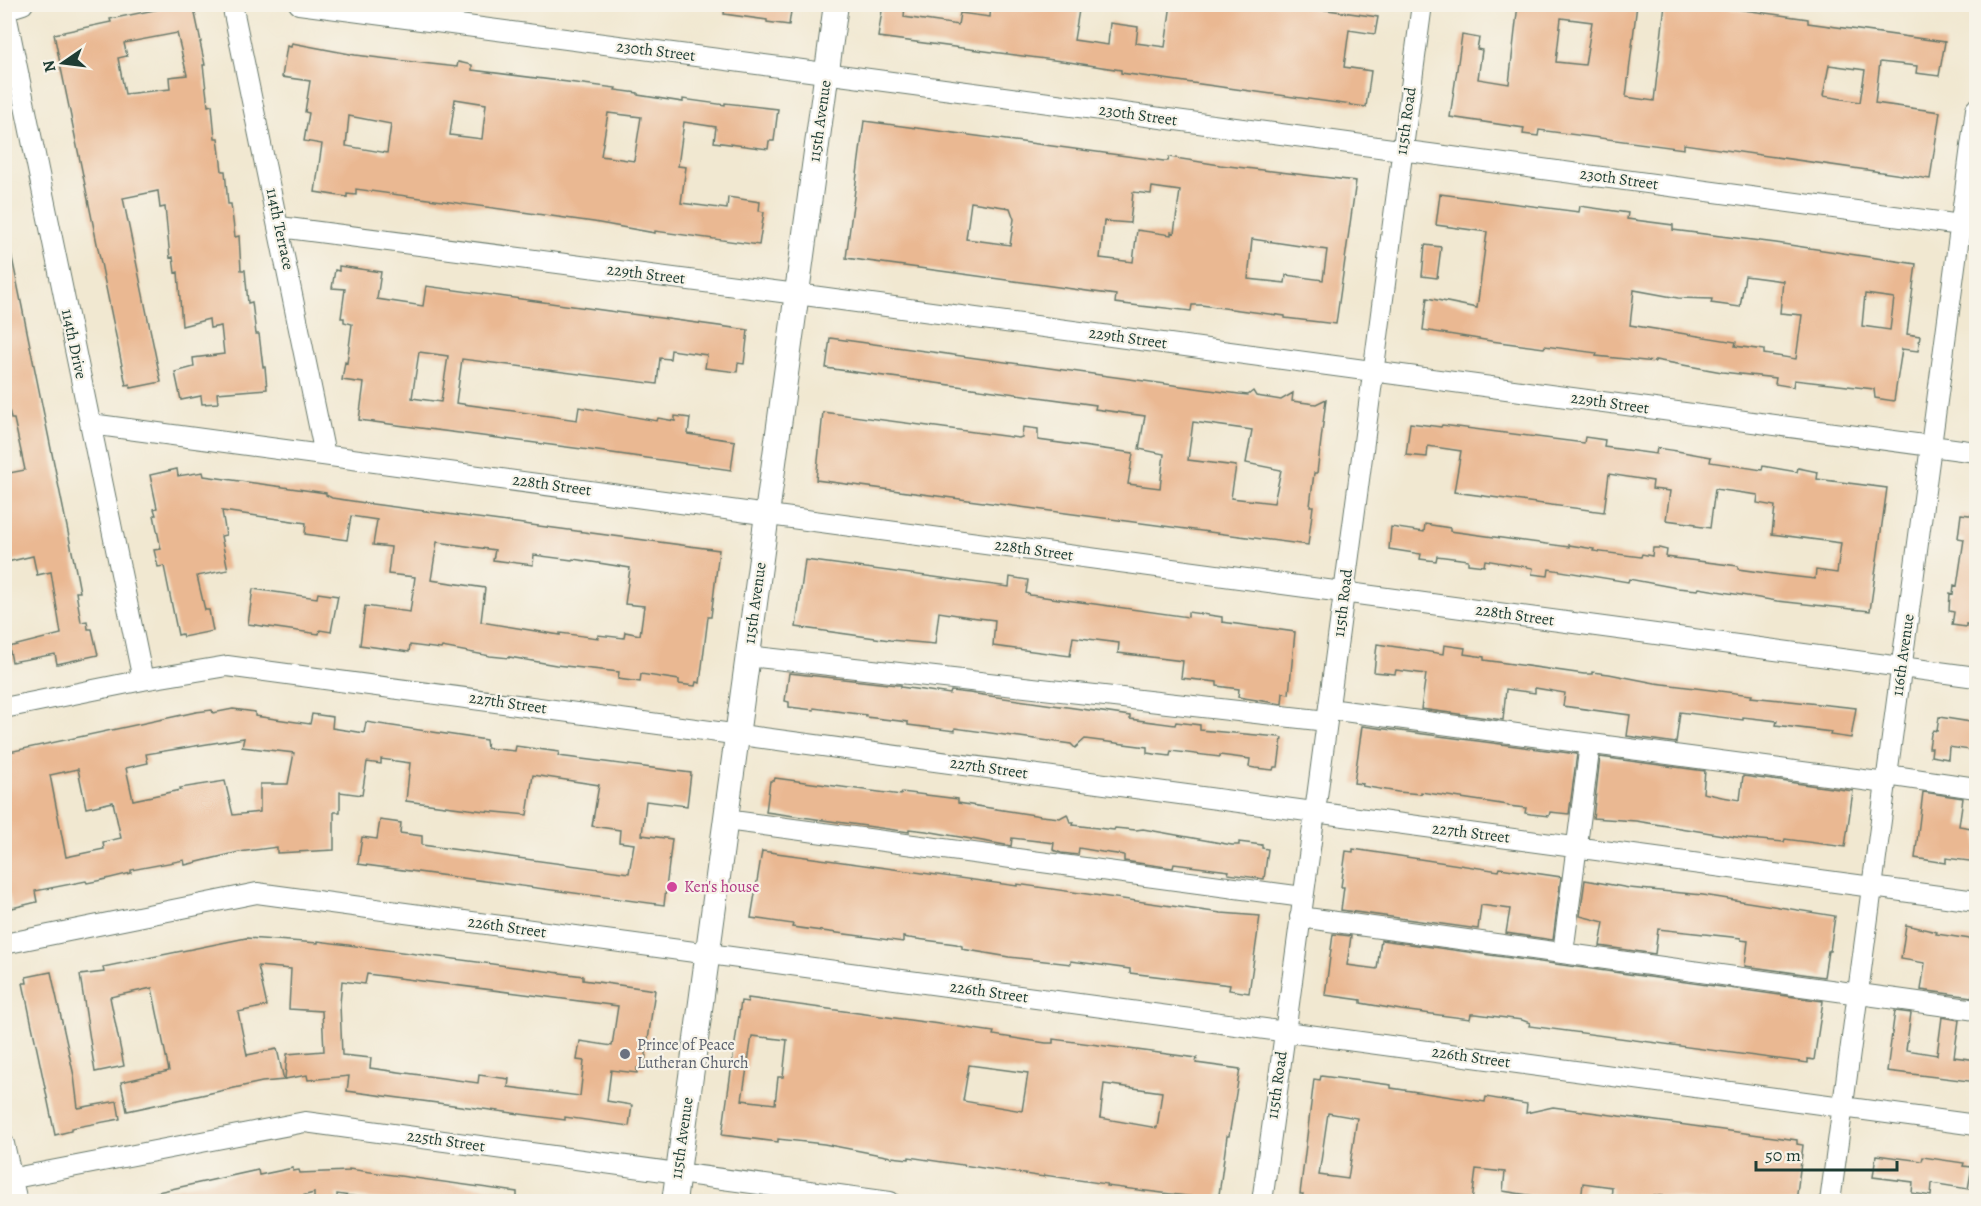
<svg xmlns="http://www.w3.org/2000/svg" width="1981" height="1206" viewBox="0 0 1981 1206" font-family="Alegreya,serif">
<rect width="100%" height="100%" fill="#f7f3e8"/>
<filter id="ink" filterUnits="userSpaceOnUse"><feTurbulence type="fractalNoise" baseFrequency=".0167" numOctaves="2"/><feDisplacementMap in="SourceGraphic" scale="12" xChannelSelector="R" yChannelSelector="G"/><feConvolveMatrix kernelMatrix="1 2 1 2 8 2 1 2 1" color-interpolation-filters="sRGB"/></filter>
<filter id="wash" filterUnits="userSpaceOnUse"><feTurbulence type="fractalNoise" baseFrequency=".008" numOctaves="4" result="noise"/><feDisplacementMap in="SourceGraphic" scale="24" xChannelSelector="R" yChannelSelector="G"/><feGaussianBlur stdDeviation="1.35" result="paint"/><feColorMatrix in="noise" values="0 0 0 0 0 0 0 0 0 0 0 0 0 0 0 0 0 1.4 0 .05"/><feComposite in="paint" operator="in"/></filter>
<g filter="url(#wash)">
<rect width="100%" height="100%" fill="#f1e8d1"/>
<g id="blocks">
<path fill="#eab892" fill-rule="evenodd" d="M 173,4 L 193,4 L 201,42 L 200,42 L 205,65 L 203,65 L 208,106 L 212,105 L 215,138 L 218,138 L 222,171 L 225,171 L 228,204 L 231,204 L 235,237 L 239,236 L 241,270 L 245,270 L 248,303 L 252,302 L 256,334 L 259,334 L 263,367 L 265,367 L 267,389 L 217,393 L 218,403 L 202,404 L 201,396 L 181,400 L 175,372 L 194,367 L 193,358 L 224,354 L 221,326 L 210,328 L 209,319 L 182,326 L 178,272 L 175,273 L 173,257 L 170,258 L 165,207 L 160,208 L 158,191 L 123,198 L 161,382 L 131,388 L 130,384 L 126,385 L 54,34 L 111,22 L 110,19 L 174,6 ZM 177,33 L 187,75 L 169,77 L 170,89 L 125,94 L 118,58 L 127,56 L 124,43 Z
M 725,4 L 792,4 L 789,25 L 767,22 L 767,20 L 724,14 Z
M 883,4 L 905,4 L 904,17 L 958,25 L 960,13 L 990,17 L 991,5 L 1034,10 L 1035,4 L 1080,4 L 1074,40 L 1108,45 L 1110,23 L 1138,27 L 1136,43 L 1165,47 L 1171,4 L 1284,4 L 1378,17 L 1375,34 L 1349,30 L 1344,67 L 1371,71 L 1366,107 L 1121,73 L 1121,70 L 1069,62 L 878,37 Z
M 1518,4 L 1637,4 L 1626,97 L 1654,101 L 1665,4 L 1700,4 L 1808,19 L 1808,23 L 1945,42 L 1939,76 L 1916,73 L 1917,66 L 1880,62 L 1875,103 L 1940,112 L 1930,179 L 1684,144 L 1684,149 L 1539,130 L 1538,136 L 1523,134 L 1524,128 L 1450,117 L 1462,35 L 1479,38 L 1477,49 L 1482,50 L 1478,79 L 1509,84 ZM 1561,18 L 1592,22 L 1585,65 L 1556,62 ZM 1829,65 L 1865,70 L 1860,102 L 1823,96 Z
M 292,43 L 355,55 L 422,63 L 457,67 L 458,62 L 472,65 L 472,70 L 616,88 L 615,90 L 638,93 L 638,95 L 683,102 L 683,99 L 725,105 L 725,103 L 778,109 L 774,141 L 769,141 L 768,149 L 714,142 L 716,127 L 684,122 L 678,166 L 686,167 L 681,203 L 727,209 L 728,197 L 760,202 L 759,211 L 764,212 L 759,245 L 655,231 L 655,233 L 594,222 L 356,189 L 356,195 L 347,194 L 347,197 L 315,192 L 322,144 L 304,141 L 309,113 L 305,112 L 310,81 L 282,77 L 287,46 L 291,47 ZM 455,99 L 486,104 L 482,139 L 450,135 ZM 608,113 L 641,117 L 634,161 L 601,156 ZM 349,116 L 391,124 L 387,153 L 346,146 Z
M 864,121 L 1164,161 L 1168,161 L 1169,157 L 1220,165 L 1356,181 L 1336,324 L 1285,318 L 1285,316 L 1201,305 L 1192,305 L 1191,311 L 1157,307 L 1157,308 L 1115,303 L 1116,295 L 846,258 ZM 1152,187 L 1180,191 L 1174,233 L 1171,232 L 1171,235 L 1137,230 L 1133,262 L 1100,258 L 1104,221 L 1130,223 L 1133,192 L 1151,194 ZM 971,202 L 1010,208 L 1014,219 L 1010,245 L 966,239 ZM 1252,239 L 1327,250 L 1323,280 L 1286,275 L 1285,283 L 1248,279 Z
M 1440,194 L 1579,212 L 1580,206 L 1628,213 L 1627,219 L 1673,225 L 1673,230 L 1776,243 L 1916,264 L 1907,334 L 1920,336 L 1918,351 L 1902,349 L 1894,401 L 1875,398 L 1874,389 L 1794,380 L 1793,387 L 1775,384 L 1776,378 L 1722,372 L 1655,360 L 1655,362 L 1596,356 L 1597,353 L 1545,346 L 1544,348 L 1491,341 L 1423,330 L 1427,298 L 1477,308 L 1487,232 L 1436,225 ZM 1745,276 L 1783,281 L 1780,313 L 1802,315 L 1796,359 L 1764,354 L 1764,350 L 1735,346 L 1736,342 L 1630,325 L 1634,290 L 1678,298 L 1712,299 L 1711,303 L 1740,307 ZM 1865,294 L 1894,298 L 1890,330 L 1862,326 Z
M 1425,245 L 1441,247 L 1437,278 L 1422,276 Z
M 11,253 L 77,576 L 80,592 L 76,592 L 81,622 L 87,621 L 88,629 L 92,629 L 98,655 L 57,664 L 55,654 L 12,662 L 9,647 L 61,634 L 51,572 L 37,575 L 33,556 L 7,562 L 4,550 L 4,474 L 25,470 L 14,419 L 11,419 L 4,384 L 4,254 Z
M 339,266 L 381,272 L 377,299 L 423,306 L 426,286 L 748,330 L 744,364 L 738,363 L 737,372 L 705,368 L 707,355 L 671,350 L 670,359 L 660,358 L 657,384 L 462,359 L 456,403 L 577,420 L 579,407 L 657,421 L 658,418 L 675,421 L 675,416 L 690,418 L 688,434 L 735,441 L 731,470 L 605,452 L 359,420 L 364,383 L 342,380 L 345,362 L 347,363 L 352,324 L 344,322 L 344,318 L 341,318 L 345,289 L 332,288 L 335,270 L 339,271 ZM 419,352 L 448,356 L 441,402 L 412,398 Z
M 830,338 L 1239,394 L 1248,395 L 1253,391 L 1256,396 L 1269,398 L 1281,400 L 1293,393 L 1292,401 L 1316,404 L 1326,399 L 1317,473 L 1314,473 L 1310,506 L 1313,506 L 1308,545 L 816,480 L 823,412 L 1019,438 L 1022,437 L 1023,427 L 1038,429 L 1038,440 L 1133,453 L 1128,484 L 1160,488 L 1164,454 L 1139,449 L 1145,416 L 1095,409 L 1096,405 L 826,368 ZM 1193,422 L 1252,430 L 1246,463 L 1281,470 L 1274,503 L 1231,498 L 1236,466 L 1188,460 Z
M 1410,423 L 1441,427 L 1442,425 L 1584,443 L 1585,437 L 1605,440 L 1604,447 L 1656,454 L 1657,448 L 1677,451 L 1711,457 L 1710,462 L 1762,470 L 1763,466 L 1797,472 L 1798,468 L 1818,472 L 1817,479 L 1887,488 L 1870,611 L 1777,601 L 1699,588 L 1698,590 L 1677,588 L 1629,579 L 1628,582 L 1549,569 L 1548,576 L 1532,574 L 1533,568 L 1485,560 L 1484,566 L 1468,564 L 1468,560 L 1437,556 L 1436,561 L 1420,559 L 1421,554 L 1389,549 L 1391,527 L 1424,532 L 1425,524 L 1450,528 L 1450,531 L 1569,547 L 1569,545 L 1594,549 L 1593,551 L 1641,557 L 1642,554 L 1652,556 L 1653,548 L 1659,548 L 1667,550 L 1666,557 L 1738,566 L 1738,569 L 1780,575 L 1815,579 L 1816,570 L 1837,573 L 1841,543 L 1772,534 L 1775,506 L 1757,503 L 1758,495 L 1715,489 L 1710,528 L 1696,526 L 1696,524 L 1666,520 L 1670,491 L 1652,489 L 1653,481 L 1609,474 L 1604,512 L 1454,492 L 1461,451 L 1428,446 L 1427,457 L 1406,455 Z
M 177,469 L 178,476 L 203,472 L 204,476 L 326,493 L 326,495 L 332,498 L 372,504 L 719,550 L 711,617 L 708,617 L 700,683 L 696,682 L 695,686 L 679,684 L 679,680 L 641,674 L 640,682 L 618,679 L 619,672 L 556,665 L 509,657 L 509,658 L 490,656 L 442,647 L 441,649 L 410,645 L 409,652 L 360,645 L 365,606 L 410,612 L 415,577 L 388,574 L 391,547 L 373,545 L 377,520 L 351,516 L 347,540 L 305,534 L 306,523 L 222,511 L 226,535 L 221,536 L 228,570 L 197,576 L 205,610 L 209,610 L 213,631 L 183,637 L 182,634 L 178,635 L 164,566 L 158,567 L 154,550 L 161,549 L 154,515 L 156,515 L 154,509 L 157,508 L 150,475 ZM 437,542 L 495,550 L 493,560 L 533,565 L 534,555 L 572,560 L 573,559 L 630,568 L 625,604 L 644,606 L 640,635 L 625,632 L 624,638 L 598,635 L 598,638 L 560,633 L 560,635 L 481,622 L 485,588 L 431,580 Z
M 1961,514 L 1977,516 L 1977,626 L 1966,624 L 1966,627 L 1952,625 L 1954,612 L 1949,611 L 1950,593 L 1953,594 L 1954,585 L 1957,586 L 1964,539 L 1958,538 Z
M 805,560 L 1009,587 L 1010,577 L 1028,580 L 1026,593 L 1030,595 L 1188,617 L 1188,612 L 1222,617 L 1222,622 L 1295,632 L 1289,694 L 1283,693 L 1282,704 L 1238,697 L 1239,689 L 1217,686 L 1217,682 L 1181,678 L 1183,661 L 1118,653 L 1119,643 L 1073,637 L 1070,656 L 993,646 L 995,620 L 970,617 L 939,612 L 935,644 L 890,640 L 796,627 Z
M 253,589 L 317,598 L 318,593 L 338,596 L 331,632 L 320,630 L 319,634 L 248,624 Z
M 1377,644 L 1443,654 L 1444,645 L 1465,648 L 1464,654 L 1484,657 L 1484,660 L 1584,674 L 1592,674 L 1592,672 L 1609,674 L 1655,683 L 1752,695 L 1751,697 L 1856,708 L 1851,738 L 1830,735 L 1831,732 L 1776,725 L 1777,721 L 1743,717 L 1743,720 L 1680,712 L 1676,743 L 1627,736 L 1630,715 L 1563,706 L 1565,693 L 1535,688 L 1535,693 L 1506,689 L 1503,720 L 1421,709 L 1426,674 L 1396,670 L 1395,674 L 1374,672 Z
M 789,673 L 897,685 L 901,685 L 901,687 L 950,694 L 951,691 L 969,693 L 1130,716 L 1130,719 L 1175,725 L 1176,722 L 1200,725 L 1200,730 L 1279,737 L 1282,738 L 1278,767 L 1274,767 L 1273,770 L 1255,768 L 1249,767 L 1250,759 L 1220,755 L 1220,757 L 1171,751 L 1170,756 L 1154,754 L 1147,753 L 1147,747 L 1085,739 L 1075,748 L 1071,744 L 955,728 L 955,731 L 908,725 L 908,722 L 866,717 L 866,715 L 814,708 L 814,710 L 789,707 L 789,702 L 785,701 Z
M 233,709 L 255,712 L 255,716 L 310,724 L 312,714 L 333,717 L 332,728 L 364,733 L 366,722 L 486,740 L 487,748 L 515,751 L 516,746 L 559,752 L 558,756 L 566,757 L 691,773 L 687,806 L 646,801 L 642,835 L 672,839 L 664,905 L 358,864 L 362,837 L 377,839 L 380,820 L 401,823 L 400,833 L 422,836 L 422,845 L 629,873 L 634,844 L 619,842 L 620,830 L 592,826 L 599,785 L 533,775 L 527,815 L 484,811 L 406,801 L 410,763 L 381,759 L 381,764 L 367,762 L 362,795 L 340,792 L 340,812 L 334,812 L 334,850 L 277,853 L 277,847 L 239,852 L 185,865 L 184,860 L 131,870 L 131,873 L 102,880 L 87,883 L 86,881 L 35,891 L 37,902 L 12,908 L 4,874 L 4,753 L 196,712 L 212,710 L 213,713 ZM 244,738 L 242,747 L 294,753 L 288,784 L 260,784 L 260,812 L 233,815 L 225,781 L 180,788 L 181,790 L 133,800 L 126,768 L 148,763 L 146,754 ZM 78,769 L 86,808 L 113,802 L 121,838 L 103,842 L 104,849 L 66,857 L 50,775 Z
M 1939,717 L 1977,723 L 1977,751 L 1949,747 L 1948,759 L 1931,756 L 1932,748 L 1929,748 L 1931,734 L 1933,730 L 1937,731 Z
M 1362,726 L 1577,754 L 1569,814 L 1550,812 L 1549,816 L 1531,814 L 1525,813 L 1526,808 L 1508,806 L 1508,805 L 1421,792 L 1421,794 L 1398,792 L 1362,786 L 1363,784 L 1354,783 Z
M 1600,757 L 1705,771 L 1703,793 L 1722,797 L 1740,800 L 1743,776 L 1853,791 L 1845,847 L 1785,839 L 1784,842 L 1748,839 L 1636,821 L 1593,818 Z
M 775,778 L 901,795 L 902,792 L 958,799 L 958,803 L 1041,816 L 1060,818 L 1067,814 L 1070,822 L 1074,822 L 1073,825 L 1114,830 L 1115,828 L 1136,830 L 1143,829 L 1232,845 L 1239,845 L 1239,842 L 1262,845 L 1262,848 L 1268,849 L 1264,879 L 1228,874 L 1229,871 L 1213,869 L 1174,864 L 1173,868 L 1124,861 L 1124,855 L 1102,852 L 1079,848 L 1078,855 L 1061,853 L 1053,850 L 1054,843 L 1038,841 L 1012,838 L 1011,846 L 926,831 L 909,829 L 909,832 L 766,812 L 770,781 L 774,781 Z
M 1923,792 L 1963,798 L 1959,826 L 1977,829 L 1977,862 L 1946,858 L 1946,863 L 1915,858 Z
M 1353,849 L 1499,871 L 1500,868 L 1561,877 L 1553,940 L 1506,933 L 1510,909 L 1481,905 L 1478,929 L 1341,910 L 1344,887 L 1341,887 L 1346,851 L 1353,852 Z
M 762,851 L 1017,886 L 1017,884 L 1221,913 L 1260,916 L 1249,993 L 1229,990 L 1230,985 L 1130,973 L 1130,969 L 1071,961 L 1071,964 L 1009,957 L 962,949 L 962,946 L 956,944 L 909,938 L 903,937 L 903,942 L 868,937 L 792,927 L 793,924 L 751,918 Z
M 1585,880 L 1629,888 L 1703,895 L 1835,916 L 1830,951 L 1828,951 L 1824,977 L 1745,966 L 1748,941 L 1741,940 L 1741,938 L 1658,929 L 1655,954 L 1600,946 L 1604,922 L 1580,916 Z
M 1906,925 L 1937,932 L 1936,934 L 1977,940 L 1977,966 L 1972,997 L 1921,990 L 1925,963 L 1901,959 Z
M 1333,934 L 1351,936 L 1347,965 L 1377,969 L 1381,940 L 1823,1001 L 1814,1060 L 1808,1059 L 1808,1063 L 1529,1026 L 1530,1023 L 1522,1020 L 1476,1014 L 1471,1014 L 1470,1019 L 1401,1010 L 1361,1003 L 1361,1000 L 1325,995 Z
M 246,938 L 318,943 L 318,941 L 583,976 L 583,980 L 655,990 L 644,1069 L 637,1068 L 637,1073 L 611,1070 L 607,1101 L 632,1105 L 629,1126 L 565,1117 L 565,1120 L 347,1091 L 349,1076 L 308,1080 L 307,1075 L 285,1079 L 287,1054 L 324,1051 L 322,1011 L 289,1009 L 291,969 L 258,966 L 267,1006 L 238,1012 L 247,1055 L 277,1049 L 284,1080 L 262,1082 L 127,1111 L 121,1082 L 169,1071 L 152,988 L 110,997 L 124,1066 L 95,1072 L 80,975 L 104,972 L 103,967 ZM 367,974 L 618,1006 L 612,1046 L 580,1041 L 577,1060 L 584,1061 L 580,1096 L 508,1087 L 509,1079 L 479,1075 L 478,1083 L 370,1068 L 371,1058 L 342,1055 L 340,1004 L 342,981 L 365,984 Z
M 51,972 L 74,1076 L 78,1108 L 117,1101 L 120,1119 L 71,1128 L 71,1131 L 55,1135 L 23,983 L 27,983 L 26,977 Z
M 748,998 L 939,1024 L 994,1032 L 993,1035 L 1046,1043 L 1053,1043 L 1053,1039 L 1197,1058 L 1196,1063 L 1240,1069 L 1229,1136 L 1227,1136 L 1218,1202 L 1201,1202 L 1202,1198 L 1106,1186 L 1107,1184 L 1044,1175 L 1044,1177 L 909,1157 L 909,1159 L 891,1157 L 824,1144 L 778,1139 L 778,1142 L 722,1135 L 741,1001 L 748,1002 ZM 752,1036 L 787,1040 L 783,1077 L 778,1077 L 775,1104 L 742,1100 ZM 969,1065 L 1028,1073 L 1022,1111 L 963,1101 ZM 1104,1084 L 1162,1092 L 1157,1128 L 1100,1118 Z
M 1895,1011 L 1911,1013 L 1906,1050 L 1937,1055 L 1942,1017 L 1959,1020 L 1954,1057 L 1977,1060 L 1977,1082 L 1887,1071 Z
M 1321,1076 L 1391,1085 L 1391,1088 L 1485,1102 L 1486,1097 L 1527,1104 L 1526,1113 L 1553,1107 L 1797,1140 L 1797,1144 L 1803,1145 L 1796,1202 L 1714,1202 L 1654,1195 L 1653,1202 L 1611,1202 L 1612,1187 L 1583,1183 L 1581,1202 L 1574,1202 L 1503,1191 L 1505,1172 L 1476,1169 L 1472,1202 L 1302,1202 L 1303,1194 L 1300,1194 L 1314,1079 L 1320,1080 ZM 1328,1113 L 1357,1118 L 1348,1179 L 1319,1175 Z
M 1876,1155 L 1922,1161 L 1923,1157 L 1964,1163 L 1963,1166 L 1972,1167 L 1968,1189 L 1932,1183 L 1931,1196 L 1912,1193 L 1913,1182 L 1873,1177 Z
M 293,1168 L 293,1171 L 299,1170 L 300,1173 L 349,1171 L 349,1169 L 517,1192 L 517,1202 L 395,1202 L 337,1194 L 337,1202 L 314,1202 L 314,1193 L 278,1202 L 145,1202 L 144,1195 L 258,1170 L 259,1175 Z"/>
</g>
</g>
<g filter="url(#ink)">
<use href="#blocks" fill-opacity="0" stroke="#68796b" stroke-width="1.5"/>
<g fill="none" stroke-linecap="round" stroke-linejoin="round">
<defs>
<path id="minor" d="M 232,4 L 325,455
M 299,4 L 787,68 L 1976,227
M 5,9 L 143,680
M 4,10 L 23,4
M 280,227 L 797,294 L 1976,452
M 91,424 L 1976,677
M 748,656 L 1327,721
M 4,708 L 143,680 L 227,666 L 1976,901
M 1329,709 L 1886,783
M 1887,775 L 1976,788
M 726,820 L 1303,897
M 1300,917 L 1976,1010
M 4,944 L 257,893 L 1976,1125
M 1563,953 L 1590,744
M 4,1144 L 17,1202
M 4,1180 L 305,1122 L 890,1202
M 1262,1202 L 1315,812 L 1422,4
M 1830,1202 L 1976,109"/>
<path id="major" d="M 674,1202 L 836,4"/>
</defs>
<use href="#minor" stroke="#68796b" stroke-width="22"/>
<use href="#major" stroke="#68796b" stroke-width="26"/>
<use href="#minor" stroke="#fff" stroke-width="20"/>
<use href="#major" stroke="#fff" stroke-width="24"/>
</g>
</g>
<circle fill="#d1479c" stroke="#f7f3e8" stroke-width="2" cx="672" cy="887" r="6"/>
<circle fill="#6b7280" stroke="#f7f3e8" stroke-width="2" cx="625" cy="1054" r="6"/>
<g text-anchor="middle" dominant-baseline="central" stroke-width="4.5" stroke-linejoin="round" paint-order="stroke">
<g font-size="16" fill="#1f3d34" stroke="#f7f3e8">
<text transform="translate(656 51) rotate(7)">230th Street</text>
<text transform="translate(1138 115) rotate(8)">230th Street</text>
<text transform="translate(820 121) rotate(-82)">115th Avenue</text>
<text transform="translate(1406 121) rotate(-82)">115th Road</text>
<text transform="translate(1619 179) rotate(8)">230th Street</text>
<text transform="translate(280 229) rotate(78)">114th Terrace</text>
<text transform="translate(646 274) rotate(7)">229th Street</text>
<text transform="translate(1128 338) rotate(8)">229th Street</text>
<text transform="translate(74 344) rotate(78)">114th Drive</text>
<text transform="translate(1610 403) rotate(8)">229th Street</text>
<text transform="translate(552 485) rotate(8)">228th Street</text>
<text transform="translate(1034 550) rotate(8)">228th Street</text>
<text transform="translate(755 603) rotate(-82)">115th Avenue</text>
<text transform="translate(1343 603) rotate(-83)">115th Road</text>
<text transform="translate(1515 615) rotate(8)">228th Street</text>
<text transform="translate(1903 655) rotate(-82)">116th Avenue</text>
<text transform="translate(508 703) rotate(8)">227th Street</text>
<text transform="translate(989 768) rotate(8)">227th Street</text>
<text transform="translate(1471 833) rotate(7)">227th Street</text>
<text transform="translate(507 927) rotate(8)">226th Street</text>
<text transform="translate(989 992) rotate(8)">226th Street</text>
<text transform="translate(1471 1057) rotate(8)">226th Street</text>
<text transform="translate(1277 1085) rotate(-82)">115th Road</text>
<text transform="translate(682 1138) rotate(-82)">115th Avenue</text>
<text transform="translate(446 1141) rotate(8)">225th Street</text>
</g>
<g font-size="16" fill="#b23c85" stroke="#f7f3e8" text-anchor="start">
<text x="684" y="887">Ken's house</text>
</g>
<g font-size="16" fill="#5b616d" stroke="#f7f3e8" text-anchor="start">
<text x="637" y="1045">Prince of Peace<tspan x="637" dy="18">Lutheran Church</tspan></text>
</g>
</g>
<rect width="1981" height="1206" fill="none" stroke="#f7f3e8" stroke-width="24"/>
<g transform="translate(63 63) rotate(256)" stroke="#f7f3e8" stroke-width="4.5" paint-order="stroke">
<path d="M0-4.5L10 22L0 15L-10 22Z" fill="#1f3d34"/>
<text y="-9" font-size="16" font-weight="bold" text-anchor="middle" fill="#1f3d34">N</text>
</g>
<path d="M1756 1161v9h141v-9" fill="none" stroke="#1f3d34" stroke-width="3"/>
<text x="1765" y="1161" font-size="18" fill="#1f3d34" stroke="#f7f3e8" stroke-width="4.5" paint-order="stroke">50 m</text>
</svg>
